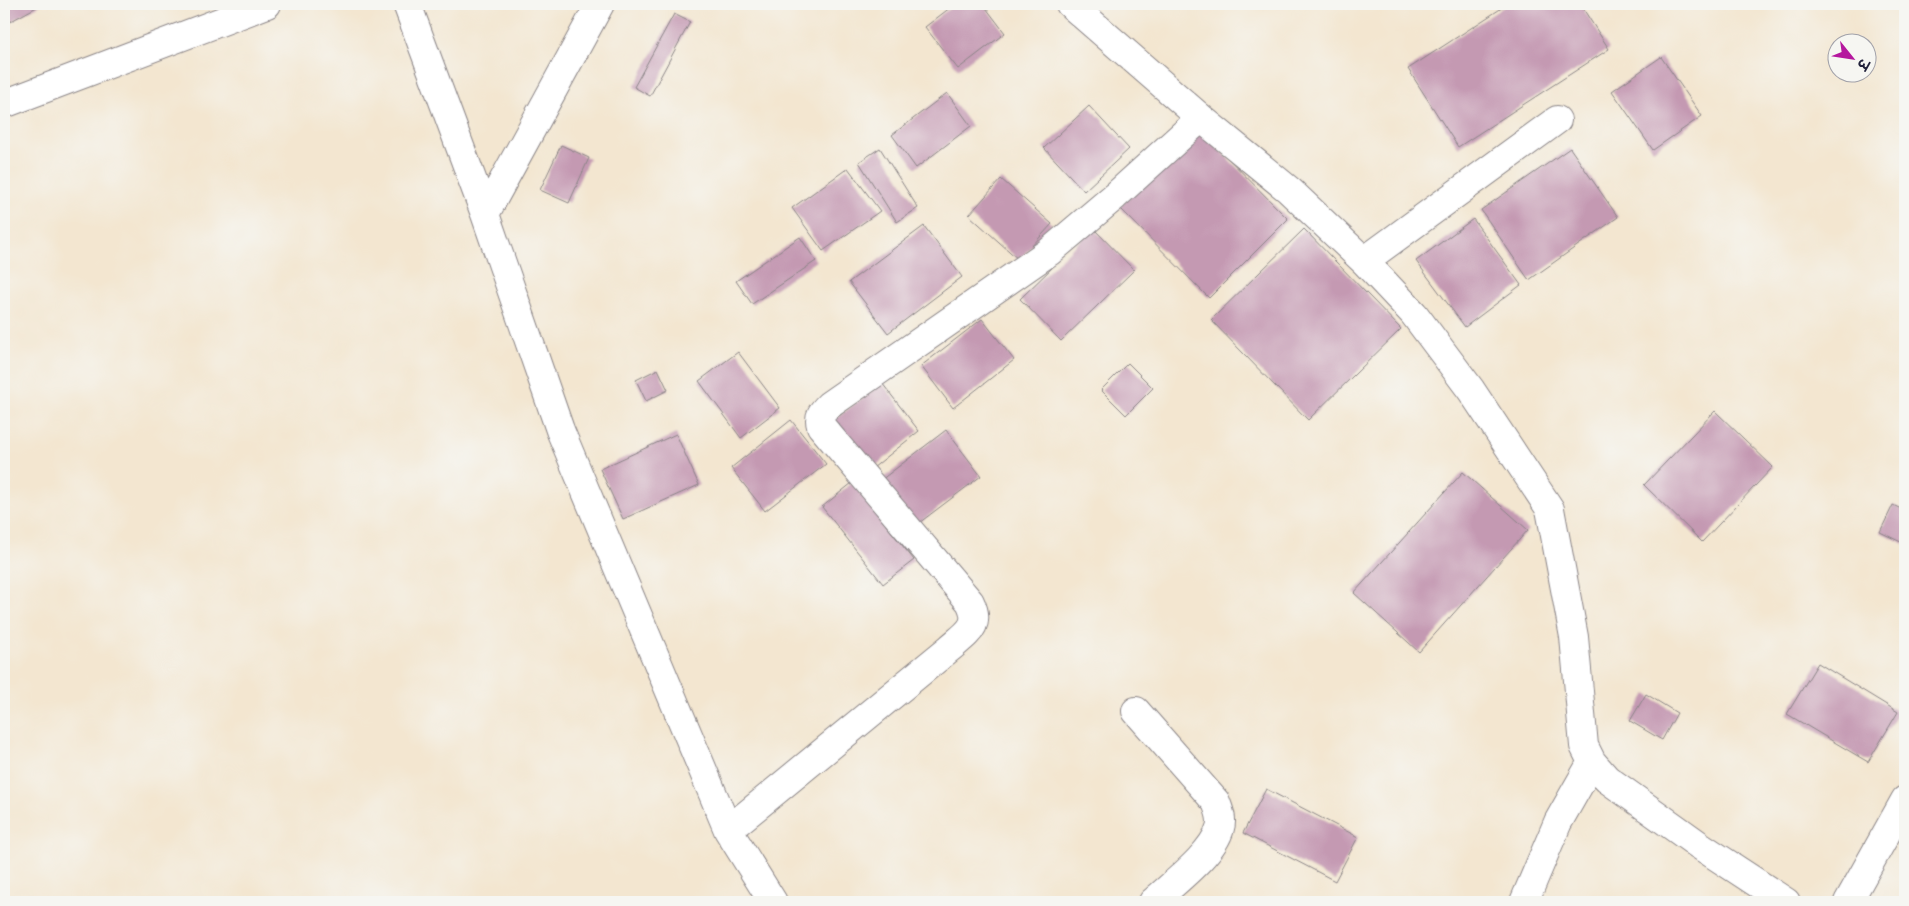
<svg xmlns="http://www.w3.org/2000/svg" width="1909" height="906" viewBox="0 0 1909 906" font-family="'Gochi Hand','Playpen Sans Deva',sans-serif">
<rect width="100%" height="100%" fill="#f6f6f2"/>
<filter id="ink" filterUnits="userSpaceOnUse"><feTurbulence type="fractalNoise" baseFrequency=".02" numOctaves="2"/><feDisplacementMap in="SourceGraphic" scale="10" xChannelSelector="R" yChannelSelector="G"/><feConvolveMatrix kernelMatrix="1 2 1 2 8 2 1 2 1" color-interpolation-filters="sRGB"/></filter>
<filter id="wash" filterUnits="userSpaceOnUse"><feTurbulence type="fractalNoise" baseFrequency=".0096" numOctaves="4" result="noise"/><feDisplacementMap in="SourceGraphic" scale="20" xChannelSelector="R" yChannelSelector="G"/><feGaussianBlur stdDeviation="1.12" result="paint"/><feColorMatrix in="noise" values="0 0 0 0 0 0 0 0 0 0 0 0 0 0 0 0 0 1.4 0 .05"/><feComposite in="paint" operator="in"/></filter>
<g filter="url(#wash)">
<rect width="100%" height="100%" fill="#f3e6d0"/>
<g id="blocks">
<path fill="#c499b2" d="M 4,4 L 42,4 L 4,25 Z
M 955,4 L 983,4 L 1005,33 L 958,69 L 925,27 Z
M 1508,4 L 1580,4 L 1609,49 L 1458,147 L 1408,69 Z
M 674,14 L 690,22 L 650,96 L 634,87 Z
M 1661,57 L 1702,116 L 1653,150 L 1612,91 Z
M 947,93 L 971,126 L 916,168 L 892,135 Z
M 1089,106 L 1129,149 L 1084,191 L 1044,148 Z
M 1198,128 L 1288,219 L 1209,298 L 1119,207 Z
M 561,145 L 589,158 L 569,203 L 540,190 Z
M 880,148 L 918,208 L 897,222 L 859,162 Z
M 1570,148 L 1618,217 L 1529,280 L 1481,210 Z
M 848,168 L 880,211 L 823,251 L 792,208 Z
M 1001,179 L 1052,224 L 1019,260 L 969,215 Z
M 1473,219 L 1521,285 L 1465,327 L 1416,261 Z
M 924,226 L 962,277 L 888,333 L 849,282 Z
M 1093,228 L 1134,270 L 1061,341 L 1020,299 Z
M 1304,229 L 1401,329 L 1308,420 L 1211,320 Z
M 800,237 L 816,261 L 752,304 L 736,281 Z
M 982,319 L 1014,360 L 953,408 L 921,366 Z
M 738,352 L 780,408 L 741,438 L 699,381 Z
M 1128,363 L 1153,388 L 1126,415 L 1101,390 Z
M 658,369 L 668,390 L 646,401 L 636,380 Z
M 882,383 L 919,431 L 868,472 L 830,423 Z
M 1715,411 L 1773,467 L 1702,542 L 1644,485 Z
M 791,420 L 826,464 L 765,511 L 731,468 Z
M 946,430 L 981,476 L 915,526 L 881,480 Z
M 676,434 L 699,485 L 623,519 L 600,469 Z
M 1463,472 L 1528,530 L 1419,652 L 1354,593 Z
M 852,483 L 914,560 L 883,584 L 822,507 Z
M 1893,505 L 1905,511 L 1905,544 L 1880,532 Z
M 1818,663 L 1898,712 L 1868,762 L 1787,714 Z
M 1646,694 L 1677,713 L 1662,740 L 1630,721 Z
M 1266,789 L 1358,837 L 1335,881 L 1243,833 Z"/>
</g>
</g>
<g filter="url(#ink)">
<use href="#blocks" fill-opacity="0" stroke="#8a8486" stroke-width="1"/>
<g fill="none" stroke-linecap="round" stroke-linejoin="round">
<defs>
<path id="minor" d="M 407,4 L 485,214 L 560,430 L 728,830 L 773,902
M 1070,4 L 1201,118 L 1289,190 L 1364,261 L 1414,314 L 1471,390 L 1550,509 L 1574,637 L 1584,746 L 1592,762 L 1607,779 L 1699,845 L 1786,902
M 4,104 L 267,4
M 485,214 L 600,4
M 1364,261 L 1557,120
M 1136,711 L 1216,802 C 1219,810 1223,819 1220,828 C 1213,854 1172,884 1153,902
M 728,830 L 950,648 C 967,633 982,626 970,602 L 821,426 C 818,416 822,412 829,405 L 1049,252 L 1115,196 L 1201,118
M 1524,902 L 1558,822 L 1592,762
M 1848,902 L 1905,800"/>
</defs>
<use href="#minor" stroke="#8a8486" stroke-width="30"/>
<use href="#minor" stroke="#fff" stroke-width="28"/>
</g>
</g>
<rect width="1909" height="906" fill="none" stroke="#f6f6f2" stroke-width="20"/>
<g transform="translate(1852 58) rotate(120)"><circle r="24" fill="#f6f6f2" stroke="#a1a1a9"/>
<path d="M0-4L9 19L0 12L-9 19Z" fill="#b5179e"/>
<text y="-8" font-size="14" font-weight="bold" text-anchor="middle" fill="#22223b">उ</text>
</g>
</svg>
